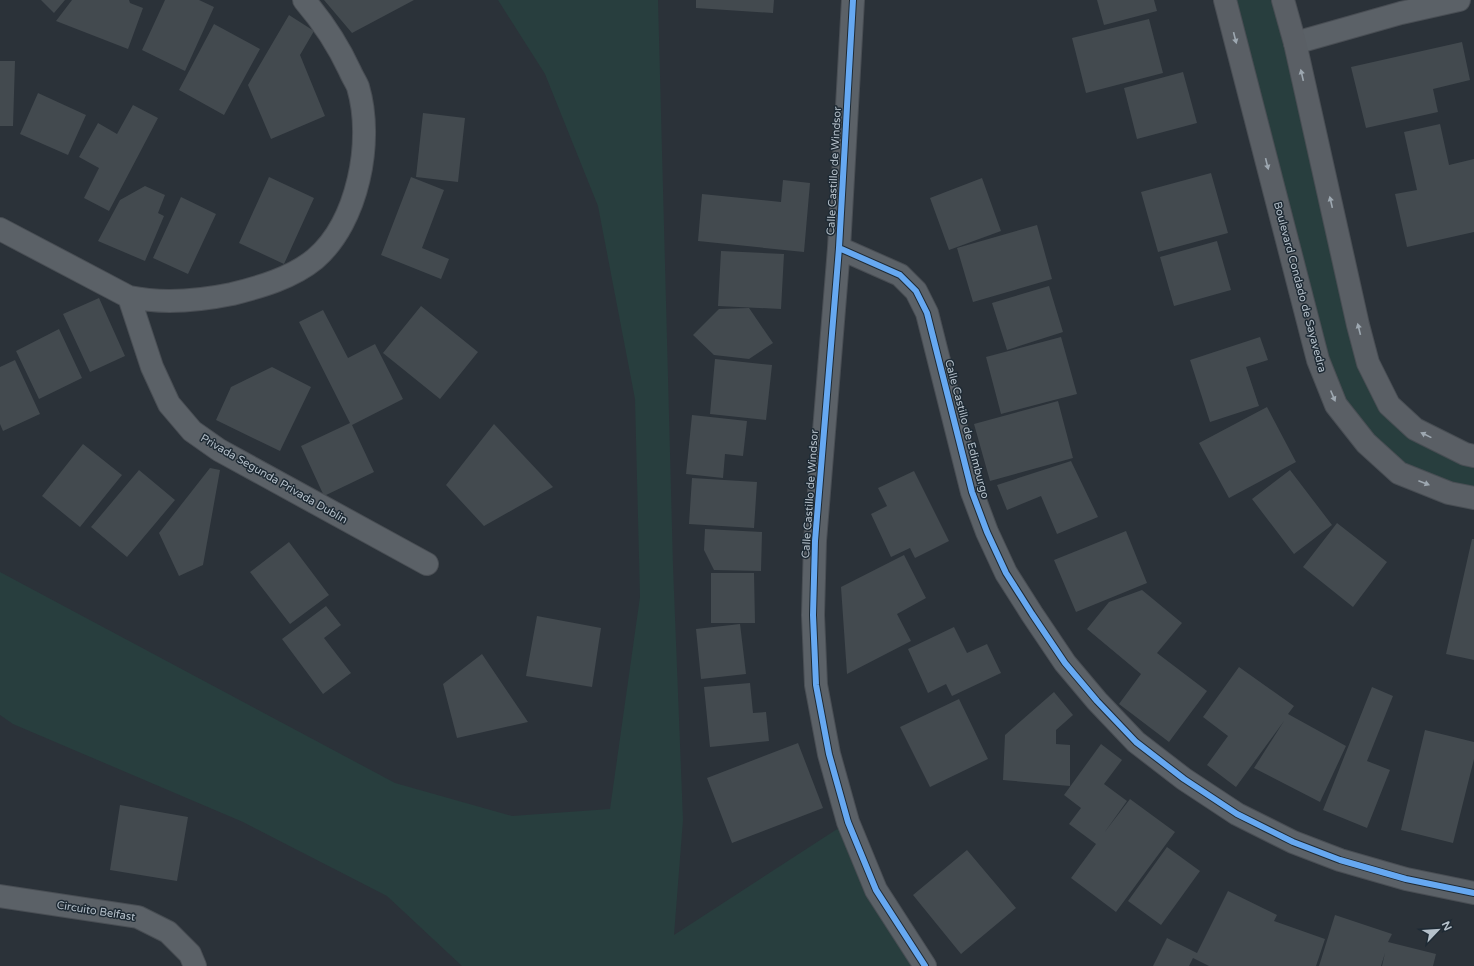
<svg xmlns="http://www.w3.org/2000/svg" width="1474" height="966" viewBox="0 0 1474 966" font-family="'Varela Round',sans-serif">
<rect width="100%" height="100%" fill="#2b3239"/>
<path fill="#283e3e" d="M 498,0 L 658,0 L 673,566 L 683,820 L 674,935 L 848,822 L 925,966 L 462,966 L 387,896 L 243,822 L 13,724 L 0,715 L 0,572 L 395,783 L 512,816 L 610,809 L 640,597 L 635,399 L 598,206 L 545,74 Z
M 1225,0 L 1284,0 L 1389,405 L 1474,456 L 1474,498 L 1399,473 L 1336,405 Z"/>
<path fill="#434a4f" d="M 41,0 L 65,0 L 54,13 Z
M 72,0 L 129,0 L 130,3 L 143,8 L 128,49 L 56,21 Z
M 165,0 L 199,0 L 214,7 L 185,71 L 142,50 Z
M 324,0 L 414,0 L 352,33 Z
M 696,0 L 774,0 L 773,13 L 696,8 Z
M 1097,0 L 1154,0 L 1157,11 L 1104,25 Z
M 289,15 L 314,31 L 300,55 L 325,116 L 271,139 L 248,85 Z
M 1149,19 L 1163,73 L 1086,93 L 1072,38 Z
M 214,24 L 260,49 L 224,115 L 179,90 Z
M 1462,42 L 1470,80 L 1433,89 L 1438,112 L 1366,128 L 1351,67 Z
M 0,61 L 15,61 L 13,126 L 0,126 Z
M 1183,72 L 1197,123 L 1137,139 L 1124,88 Z
M 38,93 L 86,115 L 68,155 L 20,134 Z
M 133,105 L 158,118 L 109,211 L 84,198 L 99,168 L 79,157 L 98,123 L 117,134 Z
M 423,113 L 465,118 L 458,182 L 416,177 Z
M 1440,124 L 1449,165 L 1474,159 L 1474,232 L 1407,247 L 1395,194 L 1417,190 L 1404,132 Z
M 1211,173 L 1228,233 L 1158,252 L 1141,192 Z
M 269,177 L 314,198 L 284,264 L 239,243 Z
M 411,177 L 444,190 L 422,248 L 449,259 L 441,279 L 381,255 Z
M 982,178 L 1001,231 L 949,250 L 930,198 Z
M 783,180 L 810,183 L 804,252 L 698,241 L 702,194 L 781,202 Z
M 145,186 L 165,195 L 158,213 L 164,216 L 145,261 L 98,241 L 120,200 Z
M 181,197 L 216,214 L 188,274 L 153,258 Z
M 1037,225 L 1052,279 L 973,302 L 957,248 Z
M 1217,241 L 1231,290 L 1174,306 L 1160,257 Z
M 721,251 L 784,254 L 781,309 L 718,306 Z
M 1049,286 L 1063,332 L 1007,350 L 992,303 Z
M 99,298 L 125,356 L 90,372 L 63,314 Z
M 421,306 L 478,352 L 440,399 L 383,353 Z
M 749,308 L 773,343 L 749,359 L 714,355 L 693,335 L 719,309 Z
M 323,310 L 348,358 L 375,344 L 403,399 L 352,425 L 374,472 L 324,496 L 301,446 L 350,423 L 299,322 Z
M 59,329 L 82,378 L 39,399 L 16,351 Z
M 1061,337 L 1077,394 L 1001,414 L 986,357 Z
M 1260,337 L 1268,360 L 1246,367 L 1259,406 L 1210,422 L 1190,360 Z
M 715,359 L 772,365 L 766,420 L 710,414 Z
M 15,360 L 40,414 L 3,431 L 0,424 L 0,367 Z
M 272,367 L 311,387 L 280,451 L 216,420 L 231,387 Z
M 1058,401 L 1073,458 L 990,481 L 974,424 Z
M 1267,407 L 1296,462 L 1229,498 L 1199,443 Z
M 692,415 L 747,421 L 743,456 L 725,454 L 723,478 L 686,474 Z
M 494,424 L 553,487 L 484,526 L 446,485 Z
M 83,444 L 122,475 L 80,527 L 42,496 Z
M 1071,461 L 1098,517 L 1057,534 L 1041,496 L 1007,510 L 997,485 Z
M 210,468 L 220,470 L 203,565 L 179,576 L 159,533 Z
M 139,470 L 175,500 L 127,557 L 91,527 Z
M 1290,470 L 1332,525 L 1294,554 L 1252,499 Z
M 914,471 L 949,541 L 915,558 L 910,548 L 891,557 L 871,514 L 887,506 L 878,488 Z
M 692,478 L 757,482 L 754,528 L 689,524 Z
M 1337,523 L 1387,562 L 1353,607 L 1303,567 Z
M 705,529 L 762,532 L 761,571 L 714,570 L 704,550 Z
M 1126,531 L 1147,583 L 1076,612 L 1054,560 Z
M 1472,539 L 1474,539 L 1474,660 L 1446,654 Z
M 289,542 L 329,595 L 290,624 L 250,572 Z
M 904,555 L 926,598 L 897,614 L 911,641 L 847,674 L 841,587 Z
M 711,573 L 754,573 L 755,623 L 711,623 Z
M 1142,590 L 1182,623 L 1157,653 L 1207,691 L 1169,742 L 1119,704 L 1141,674 L 1087,629 L 1109,602 Z
M 326,606 L 341,625 L 324,638 L 351,673 L 323,694 L 282,639 Z
M 537,616 L 601,628 L 592,687 L 526,676 Z
M 740,624 L 746,674 L 701,679 L 696,629 Z
M 954,627 L 967,653 L 987,644 L 1001,673 L 952,696 L 946,684 L 928,693 L 908,649 Z
M 482,654 L 528,722 L 457,738 L 443,684 Z
M 1239,667 L 1294,706 L 1288,714 L 1346,746 L 1320,802 L 1254,768 L 1284,721 L 1236,787 L 1207,765 L 1228,736 L 1203,717 Z
M 750,683 L 753,713 L 766,712 L 769,741 L 710,747 L 704,687 Z
M 1372,687 L 1393,696 L 1367,761 L 1390,770 L 1367,828 L 1323,810 Z
M 1054,692 L 1073,715 L 1056,730 L 1056,744 L 1070,745 L 1070,786 L 1003,780 L 1005,735 Z
M 959,699 L 988,759 L 930,787 L 900,727 Z
M 1425,730 L 1474,742 L 1474,759 L 1453,843 L 1401,830 Z
M 798,743 L 823,808 L 732,843 L 707,778 Z
M 1101,744 L 1122,760 L 1104,784 L 1127,801 L 1104,833 L 1130,799 L 1175,832 L 1116,912 L 1071,878 L 1096,844 L 1069,824 L 1081,808 L 1064,795 Z
M 120,805 L 188,817 L 177,881 L 110,870 Z
M 1167,847 L 1200,871 L 1161,925 L 1128,901 Z
M 967,850 L 1016,908 L 961,954 L 913,895 Z
M 1228,891 L 1277,915 L 1274,921 L 1325,939 L 1316,966 L 1209,966 L 1193,958 L 1189,966 L 1153,966 L 1167,938 L 1197,953 Z
M 1335,915 L 1392,934 L 1388,942 L 1436,954 L 1433,966 L 1382,966 L 1385,953 L 1381,966 L 1319,966 Z"/>
<g fill="none" stroke-linecap="round" stroke-linejoin="round">
<defs>
<path id="street" d="M 853,0 L 839,248 L 815,541 L 813,615 L 816,685 L 829,754 L 848,822 L 876,890 L 925,966
M 1295,43 L 1401,13 L 1459,0
M 0,229 L 129,297 C 163,304 198,301 232,294 C 260,287 292,278 315,259 C 358,222 374,141 358,87 C 356,82 352,76 350,71 C 338,45 322,21 304,0
M 839,248 L 900,275 L 916,291 L 927,313 L 972,492 L 987,532 L 1006,573 L 1032,614 L 1065,663 L 1097,701 L 1136,742 L 1184,779 L 1237,814 L 1293,842 L 1340,860 L 1406,879 L 1474,893
M 129,297 L 152,367 L 169,404 L 192,431 L 219,450 L 427,564
M 0,896 L 138,917 L 168,932 L 190,954 L 195,966"/>
<path id="secondary" d="M 1225,0 L 1318,360 L 1336,405 L 1366,443 L 1399,473 L 1449,493 L 1474,498
M 1283,0 L 1295,43 L 1358,325 L 1368,363 L 1389,405 L 1415,429 L 1465,454 L 1474,456"/>
</defs>
<use href="#street" stroke="#494e54" stroke-width="24"/>
<use href="#secondary" stroke="#494e54" stroke-width="24"/>
<use href="#street" stroke="#5b6167" stroke-width="22"/>
<use href="#secondary" stroke="#5a5f65" stroke-width="22"/>
<defs>
<path id="cycleway" d="M 853,0 L 839,248 L 815,541 L 813,615 L 816,685 L 829,754 L 848,822 L 876,890 L 925,966
M 839,248 L 900,275 L 916,291 L 927,313 L 972,492 L 987,532 L 1006,573 L 1032,614 L 1065,663 L 1097,701 L 1136,742 L 1184,779 L 1237,814 L 1293,842 L 1340,860 L 1406,879 L 1474,893"/>
</defs>
<use href="#cycleway" stroke="#1e2a34" stroke-width="8"/>
<use href="#cycleway" stroke="#66a8f1" stroke-width="6"/>
</g>
<defs><path id="oneway-solid" d="M-6-.8H1V-3.2L6.5 0L1 3.2V.8H-6Z"/></defs>
<g fill="#9ea8b1">
<use href="#oneway-solid" transform="translate(1235 38) rotate(76)"/>
<use href="#oneway-solid" transform="translate(1302 75) rotate(-103)"/>
<use href="#oneway-solid" transform="translate(1267 164) rotate(76)"/>
<use href="#oneway-solid" transform="translate(1331 202) rotate(-103)"/>
<use href="#oneway-solid" transform="translate(1359 329) rotate(-104)"/>
<use href="#oneway-solid" transform="translate(1333 396) rotate(67)"/>
<use href="#oneway-solid" transform="translate(1426 435) rotate(-154)"/>
<use href="#oneway-solid" transform="translate(1424 483) rotate(21)"/>
</g>
<g text-anchor="middle" dominant-baseline="central" stroke-width="3" stroke-linejoin="round" paint-order="stroke">
<g font-size="11" fill="#b5c0ca" stroke="#1e2a34">
<text transform="translate(834 171) rotate(-87)">Calle Castillo de Windsor</text>
<text transform="translate(1300 287) rotate(75)">Boulevard Condado de Sayavedra</text>
<text transform="translate(967 429) rotate(75)">Calle Castillo de Edimburgo</text>
<text transform="translate(274 479) rotate(30)">Privada Segunda Privada Dublin</text>
<text transform="translate(810 494) rotate(-86)">Calle Castillo de Windsor</text>
<text transform="translate(96 911) rotate(9)">Circuito Belfast</text>
</g>
</g>
<g transform="translate(1438 930) rotate(65)" stroke="#1e2a34" stroke-width="3" paint-order="stroke">
<path d="M0-3L7 15L0 10L-7 15Z" fill="#b5c0ca"/>
<text y="-6" font-size="11" font-weight="bold" text-anchor="middle" fill="#b5c0ca">N</text>
</g>
</svg>
